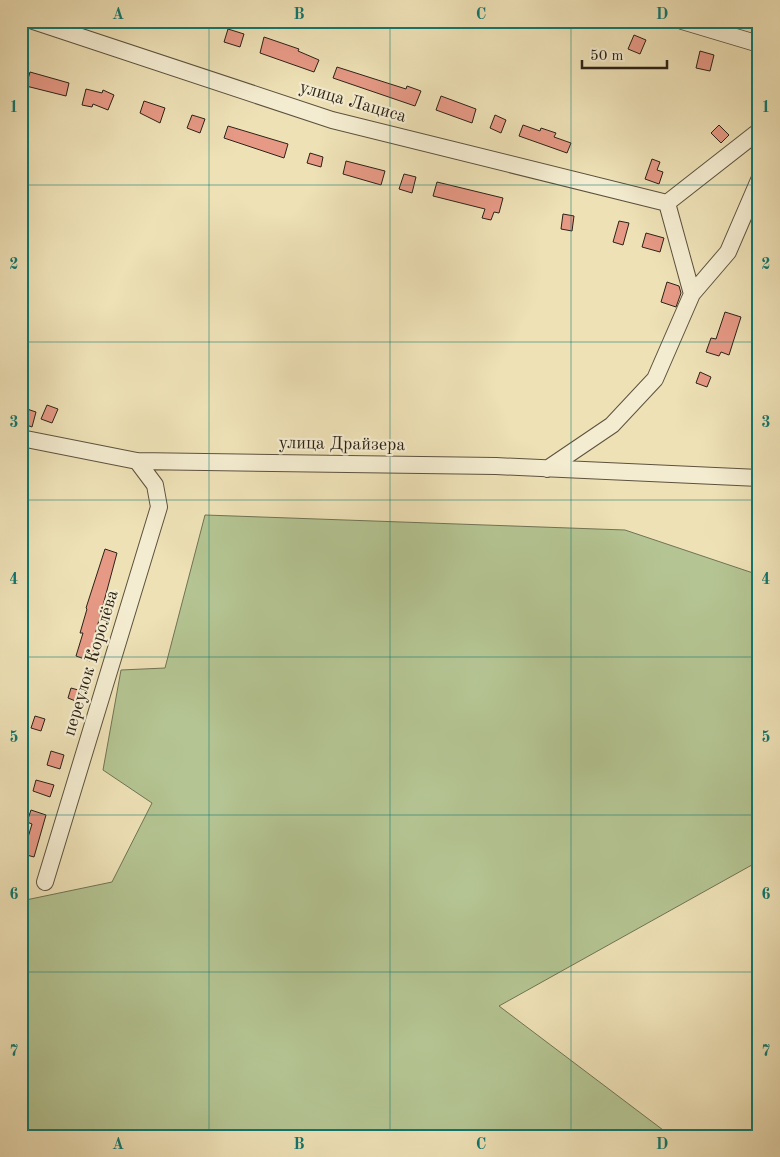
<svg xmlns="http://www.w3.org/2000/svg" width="780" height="1157" viewBox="0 0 780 1157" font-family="'Old Standard TT',serif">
<rect width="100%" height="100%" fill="#eee1b6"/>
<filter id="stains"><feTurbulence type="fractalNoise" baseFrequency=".004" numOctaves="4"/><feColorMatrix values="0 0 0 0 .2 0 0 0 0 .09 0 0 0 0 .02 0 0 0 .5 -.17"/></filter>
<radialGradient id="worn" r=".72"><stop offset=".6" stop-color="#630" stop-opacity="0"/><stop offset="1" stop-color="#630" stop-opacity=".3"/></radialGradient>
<path fill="#b4c492" stroke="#707354" d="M 205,515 L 625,530 L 759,575 L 759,861 L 499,1006 L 671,1136 L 21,1136 L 21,901 L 112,882 L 152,803 L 103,770 L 121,670 L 165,668 Z"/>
<path fill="#e69985" stroke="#2c2217" d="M 228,29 L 244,34 L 240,47 L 224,42 Z
M 634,35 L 646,40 L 640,54 L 628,49 Z
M 264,37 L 299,49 L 298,51 L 319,60 L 314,72 L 260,53 Z
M 700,51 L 714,55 L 710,71 L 696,68 Z
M 337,67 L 406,89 L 407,86 L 421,91 L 415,106 L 333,78 Z
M 30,72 L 69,83 L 66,96 L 26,86 Z
M 86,89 L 102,93 L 103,90 L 114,95 L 108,110 L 93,104 L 92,107 L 82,105 Z
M 441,96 L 476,109 L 472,123 L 436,110 Z
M 144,101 L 165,108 L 160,123 L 140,113 Z
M 192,115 L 205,119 L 200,133 L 187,128 Z
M 495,115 L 506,120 L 501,133 L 490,128 Z
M 523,125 L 540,131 L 541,128 L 556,133 L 554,137 L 571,143 L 567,153 L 519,136 Z
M 719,125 L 729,135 L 721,143 L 711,133 Z
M 228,126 L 288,144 L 284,158 L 224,138 Z
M 310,153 L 323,157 L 321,167 L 307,163 Z
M 652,159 L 660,162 L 657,170 L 663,172 L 659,184 L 645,179 Z
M 346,161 L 385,171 L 381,185 L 343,174 Z
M 404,174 L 416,177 L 412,193 L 399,189 Z
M 437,182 L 503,198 L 499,213 L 494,212 L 491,220 L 482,218 L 485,209 L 433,196 Z
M 563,214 L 574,216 L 572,231 L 561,229 Z
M 619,221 L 629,223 L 623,245 L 613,242 Z
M 646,233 L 664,238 L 660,252 L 642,247 Z
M 667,282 L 679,286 L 681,293 L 676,307 L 661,302 Z
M 725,312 L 741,317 L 729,355 L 721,352 L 719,356 L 706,352 L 711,338 L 716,339 Z
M 700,372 L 711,377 L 707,387 L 696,383 Z
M 47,405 L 58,409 L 52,423 L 41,419 Z
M 24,408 L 36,412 L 32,427 L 21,423 Z
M 105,549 L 117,553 L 92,646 L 95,647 L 90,661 L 76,656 L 83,633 L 80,633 L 87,609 L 86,608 Z
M 71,688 L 82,691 L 78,702 L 68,698 Z
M 35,716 L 45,719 L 41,731 L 31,728 Z
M 51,751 L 64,755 L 60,769 L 47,765 Z
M 36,780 L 54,785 L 50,797 L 33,791 Z
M 31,810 L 46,815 L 34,857 L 23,854 L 32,824 L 27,822 Z"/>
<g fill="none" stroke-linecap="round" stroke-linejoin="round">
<defs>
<path id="minor" d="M 33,21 L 332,120 L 667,203
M 682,21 L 759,44
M 692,294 L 728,252 L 759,180
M 21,438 L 137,461 L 496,466 L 759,478
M 547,469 L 612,425 L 655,379 L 692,294 L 667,203 L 759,131
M 45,882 L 159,507 L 155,485 L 137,461"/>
</defs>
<use href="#minor" stroke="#5c523f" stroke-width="18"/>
<use href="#minor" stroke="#f4ecd0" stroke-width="16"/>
</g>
<path fill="none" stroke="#0f766e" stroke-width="1" stroke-opacity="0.55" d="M 209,21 L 209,1136M 390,21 L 390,1136M 571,21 L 571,1136M 21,185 L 759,185M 21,342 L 759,342M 21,500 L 759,500M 21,657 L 759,657M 21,815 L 759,815M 21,972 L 759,972"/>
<g text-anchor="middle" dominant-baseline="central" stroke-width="4.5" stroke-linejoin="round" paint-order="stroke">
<g font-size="18" fill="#2c2217" stroke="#f4ecd0">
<text transform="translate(353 102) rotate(16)">улица Лациса</text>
<text transform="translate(342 444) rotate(1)">улица Драйзера</text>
<text transform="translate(91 663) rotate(-73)">переулок Королёва</text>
</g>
</g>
<rect width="780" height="1157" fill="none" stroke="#eee1b6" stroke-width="55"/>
<path d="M582 60v8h85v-8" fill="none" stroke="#2c2217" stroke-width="2.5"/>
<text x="590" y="60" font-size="15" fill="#2c2217" stroke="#f4ecd0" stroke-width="4" paint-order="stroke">50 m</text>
<rect x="28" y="28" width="724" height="1102" fill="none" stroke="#0f766e" stroke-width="2"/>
<g font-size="16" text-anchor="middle" font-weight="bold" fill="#0f766e">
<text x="118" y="19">A</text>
<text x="299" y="19">B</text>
<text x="481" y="19">C</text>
<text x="662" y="19">D</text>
<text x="14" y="112">1</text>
<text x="766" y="112">1</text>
<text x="14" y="269">2</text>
<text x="766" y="269">2</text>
<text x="14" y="427">3</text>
<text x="766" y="427">3</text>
<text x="14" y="584">4</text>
<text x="766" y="584">4</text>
<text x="14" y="742">5</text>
<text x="766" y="742">5</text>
<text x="14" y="899">6</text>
<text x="766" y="899">6</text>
<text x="14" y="1056">7</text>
<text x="766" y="1056">7</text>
<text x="118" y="1149">A</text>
<text x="299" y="1149">B</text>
<text x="481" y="1149">C</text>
<text x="662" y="1149">D</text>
</g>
<rect width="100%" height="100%" filter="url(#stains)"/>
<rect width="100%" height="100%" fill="url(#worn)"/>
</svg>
